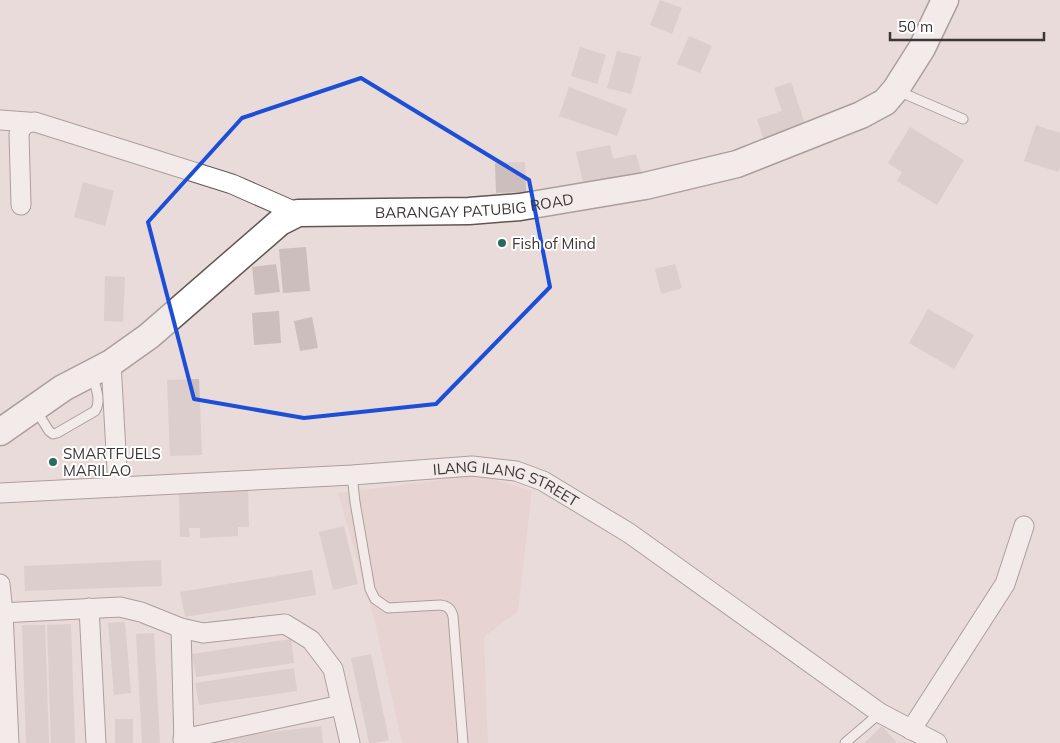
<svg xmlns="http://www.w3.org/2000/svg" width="1060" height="743" viewBox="0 0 1060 743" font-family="Mulish,sans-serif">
<rect width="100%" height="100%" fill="#e9dbd9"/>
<path fill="#e4cdca" d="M 480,475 L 532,491 L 518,611 L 484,637 L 488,743 L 402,743 L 375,623 L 338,493 Z"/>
<path fill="#ccbebc" d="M 660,0 L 682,8 L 672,34 L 650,25 Z
M 689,36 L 712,46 L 700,73 L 677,64 Z
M 580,47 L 606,55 L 597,84 L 571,76 Z
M 617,51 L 641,57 L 631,94 L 607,88 Z
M 791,82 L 806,127 L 764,141 L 757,119 L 782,111 L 774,88 Z
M 569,87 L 627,109 L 617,136 L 559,116 Z
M 1036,125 L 1060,133 L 1060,167 L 1058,172 L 1024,161 Z
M 910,127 L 964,160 L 937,205 L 897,181 L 902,172 L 888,163 Z
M 610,145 L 613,159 L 636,154 L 642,175 L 584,187 L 576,152 Z
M 525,162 L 526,192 L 496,193 L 495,163 Z
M 83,182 L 114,191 L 105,226 L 74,217 Z
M 306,247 L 310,291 L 283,293 L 279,249 Z
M 276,264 L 280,292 L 255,295 L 252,267 Z
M 675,264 L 682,288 L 661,294 L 655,269 Z
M 105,276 L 125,277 L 123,322 L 104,321 Z
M 928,309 L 974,335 L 954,369 L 909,343 Z
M 279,311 L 281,343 L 254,345 L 252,313 Z
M 312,317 L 318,348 L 300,351 L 294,321 Z
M 199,379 L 202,455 L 170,456 L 167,380 Z
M 248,489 L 249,527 L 238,527 L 238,536 L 200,538 L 200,528 L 189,528 L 190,537 L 180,537 L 179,490 Z
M 344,526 L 358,584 L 333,590 L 319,532 Z
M 161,560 L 162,586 L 25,591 L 24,566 Z
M 312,570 L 316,595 L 185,617 L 180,592 Z
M 125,622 L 131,693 L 114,695 L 108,623 Z
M 71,624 L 75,743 L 51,743 L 47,625 Z
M 22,625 L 45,625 L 49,743 L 26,743 Z
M 154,633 L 160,743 L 142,743 L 136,634 Z
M 291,639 L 294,663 L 196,677 L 192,654 Z
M 371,654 L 389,740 L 374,743 L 369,743 L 351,658 Z
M 294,668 L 297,691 L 199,705 L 195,683 Z
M 115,719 L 133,719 L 133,743 L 115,743 Z
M 321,726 L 323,743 L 208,743 L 207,740 Z
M 882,726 L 897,743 L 864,743 Z"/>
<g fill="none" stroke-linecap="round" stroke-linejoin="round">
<defs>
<path id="service" d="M 898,91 L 963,119
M 36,410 L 49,431 L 53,434 L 57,433 L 95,411 C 102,400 95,387 93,376
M 352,475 L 355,502 L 370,589 L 375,599 L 388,608 L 440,605 C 448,606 451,609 453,616 L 463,743
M 845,743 L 880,713"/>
<g id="minor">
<path d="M 0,120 L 28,122"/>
<path d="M 21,205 L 19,134 C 22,125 26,122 35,122 L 232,184 L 298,213"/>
<path d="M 111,363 L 118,487"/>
<path id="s1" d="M 0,493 L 352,475 L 472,466 L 516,471 L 543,481 L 629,533 L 880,713 L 937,743"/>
<path d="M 0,584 L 3,613 L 9,743"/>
<path d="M 89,608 L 96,743"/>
<path d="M 0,613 L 120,607 L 141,612 L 181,628 L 203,633 L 285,624 L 311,640 L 333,669 L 350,743"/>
<path d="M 181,628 L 184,743"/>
<path d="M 911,730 L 1005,584 L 1024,526"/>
<path d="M 183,739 L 341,705"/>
</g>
<g id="secondary">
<path id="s2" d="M 0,432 L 63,388 L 111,363 L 149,336 L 280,222 L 298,213 L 469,211 L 520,207 L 645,186 L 737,164 L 861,115 L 885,102 L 896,89 L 922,48 L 945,0"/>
</g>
</defs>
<use href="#service" stroke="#625655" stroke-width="11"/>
<use href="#minor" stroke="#625655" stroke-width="21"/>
<use href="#secondary" stroke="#625655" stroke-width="29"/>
<use href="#service" stroke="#fff" stroke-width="9"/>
<use href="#minor" stroke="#fff" stroke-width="19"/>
<use href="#secondary" stroke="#fff" stroke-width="26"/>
</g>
<path d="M0 0H1060V743H0ZM 361,78 L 529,180 L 550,287 L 436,404 L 304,418 L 194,399 L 148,222 L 242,118 Z" fill="#e9dbd9" fill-opacity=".55" fill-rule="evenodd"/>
<path fill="none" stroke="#1d4ed8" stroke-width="4" stroke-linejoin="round" d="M 361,78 L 529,180 L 550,287 L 436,404 L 304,418 L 194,399 L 148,222 L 242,118 Z"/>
<g fill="#296c5e" stroke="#fff" stroke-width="2">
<circle cx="502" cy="243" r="5"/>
<circle cx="53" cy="462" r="5"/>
</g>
<g text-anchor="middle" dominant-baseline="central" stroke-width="4" stroke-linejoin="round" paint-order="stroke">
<g font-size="15" fill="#3c3636" stroke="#fff">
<text stroke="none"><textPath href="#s2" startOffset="548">BARANGAY PATUBIG ROAD</textPath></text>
<text stroke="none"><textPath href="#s1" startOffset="510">ILANG ILANG STREET</textPath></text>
</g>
<g font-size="15" fill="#3c3636" stroke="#fff" text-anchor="start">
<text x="512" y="243">Fish of Mind</text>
<text x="63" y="453">SMARTFUELS<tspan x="63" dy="17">MARILAO</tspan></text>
</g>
</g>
<path d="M890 32v8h154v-8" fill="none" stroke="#3c3636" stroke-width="2.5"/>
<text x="898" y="32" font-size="15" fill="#3c3636" stroke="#ffffff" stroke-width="4" paint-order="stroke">50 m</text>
</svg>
